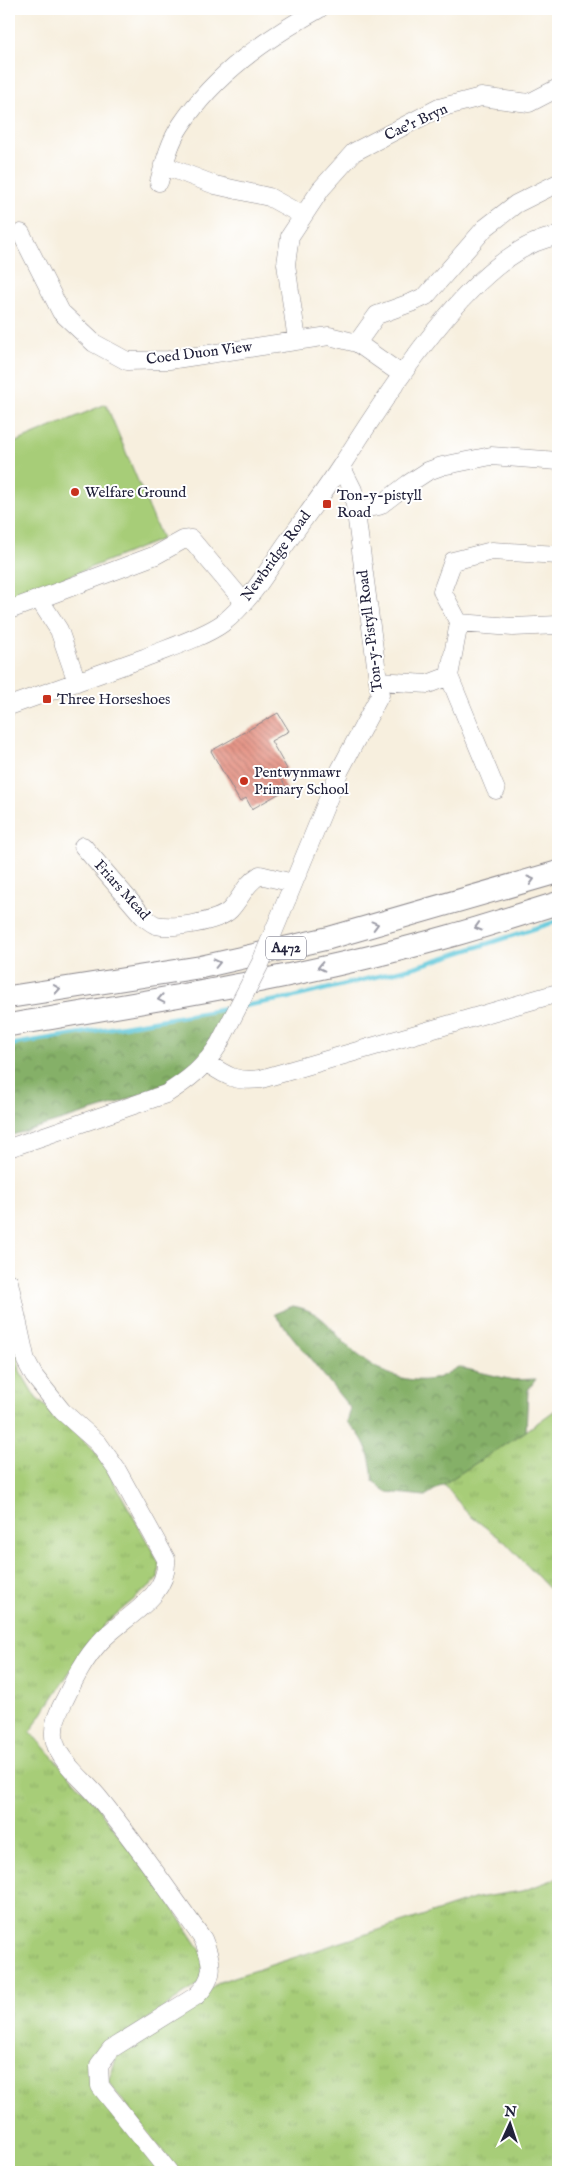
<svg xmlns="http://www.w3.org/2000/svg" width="567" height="2181" viewBox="0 0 567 2181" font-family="'IM FELL English',serif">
<defs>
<pattern id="grass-tufts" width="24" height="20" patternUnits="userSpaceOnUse" patternTransform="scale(1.25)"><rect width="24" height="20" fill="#a7cd78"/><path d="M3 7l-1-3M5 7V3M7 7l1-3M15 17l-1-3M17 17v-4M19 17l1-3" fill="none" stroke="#8fb069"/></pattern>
<pattern id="forest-crowns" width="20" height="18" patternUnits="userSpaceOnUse" patternTransform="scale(1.25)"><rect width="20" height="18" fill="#85b068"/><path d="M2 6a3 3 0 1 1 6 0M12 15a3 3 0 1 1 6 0" fill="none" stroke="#6c8f57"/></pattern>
<pattern id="building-back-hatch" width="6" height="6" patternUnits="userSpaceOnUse" patternTransform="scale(1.25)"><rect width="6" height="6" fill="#e38e7f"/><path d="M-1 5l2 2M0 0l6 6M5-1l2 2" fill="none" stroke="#b87469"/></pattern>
</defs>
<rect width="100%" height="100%" fill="#fff"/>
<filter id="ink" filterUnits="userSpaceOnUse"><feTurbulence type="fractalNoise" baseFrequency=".02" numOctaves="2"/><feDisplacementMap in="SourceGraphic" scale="10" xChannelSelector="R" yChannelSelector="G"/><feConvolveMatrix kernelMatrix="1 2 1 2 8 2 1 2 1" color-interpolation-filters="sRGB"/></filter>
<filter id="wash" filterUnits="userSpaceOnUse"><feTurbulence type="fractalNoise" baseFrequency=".0096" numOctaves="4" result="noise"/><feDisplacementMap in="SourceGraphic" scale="20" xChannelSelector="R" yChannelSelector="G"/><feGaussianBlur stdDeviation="1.12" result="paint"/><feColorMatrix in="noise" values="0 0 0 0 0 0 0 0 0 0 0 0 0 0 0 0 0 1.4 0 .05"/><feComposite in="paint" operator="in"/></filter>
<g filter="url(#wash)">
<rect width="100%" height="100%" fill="#f7efde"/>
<path fill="url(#grass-tufts)" stroke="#64785a" d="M 9,1310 L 20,1371 L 36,1398 L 94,1450 L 109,1473 L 159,1563 L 158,1579 L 106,1623 L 80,1656 L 30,1732 L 91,1799 L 162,1891 L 204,1955 L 201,1982 L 102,2051 L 87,2065 L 94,2078 L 165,2172 L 9,2172 Z
M 558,1408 L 558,1598 L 505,1542 L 468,1514 L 443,1483 L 526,1431 Z
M 558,1878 L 558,2172 L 179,2172 L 108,2082 L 117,2056 L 219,1982 L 477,1898 L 522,1891 Z"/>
<path fill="url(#forest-crowns)" stroke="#546952" d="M 225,1010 L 207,1046 L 188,1070 L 167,1083 L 116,1104 L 9,1136 L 9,1045 Z
M 293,1306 C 325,1312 329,1329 350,1348 C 373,1369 402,1385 434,1379 C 442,1377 451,1371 458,1367 L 513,1380 L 536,1379 L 528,1390 L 526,1431 L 425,1496 L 386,1492 L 373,1481 C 371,1457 366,1437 347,1422 L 351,1409 L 274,1314 Z"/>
<path fill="#a7cd78" stroke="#64785a" d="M 106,404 L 162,539 L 9,600 L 9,445 Z"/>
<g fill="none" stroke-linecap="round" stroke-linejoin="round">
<path stroke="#5ec7da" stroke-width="4.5" d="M 244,1006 L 294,997 L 415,967 L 558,921
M 9,1045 L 232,1008"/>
</g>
<g id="blocks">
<path fill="url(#building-back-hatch)" d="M 278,713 L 289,731 L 271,741 L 287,769 L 279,774 L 287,789 L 252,809 L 246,798 L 240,802 L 211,751 Z"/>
</g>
</g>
<g filter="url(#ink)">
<use href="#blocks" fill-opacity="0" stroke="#8c888c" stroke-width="1"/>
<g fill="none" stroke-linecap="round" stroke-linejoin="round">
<defs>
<path id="minor" d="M 163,165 L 215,185 L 269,197 L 302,215
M 159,182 C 164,164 170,141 181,125 C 216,73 266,39 319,9
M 21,233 L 61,312 L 94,343 L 127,361 L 169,360 L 329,336 L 357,343 L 401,374
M 297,340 L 286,264 L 290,236 L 321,189 L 354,152 L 439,108 L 481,97 L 529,103 L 558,88
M 357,343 L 377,315 L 413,302 L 426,296 L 485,228 L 516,204 L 558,183
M 356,510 L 379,506 L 408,484 L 428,471 L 442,466 L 491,456 L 558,461
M 558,555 L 492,551 L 453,561 L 442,591 L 459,623 L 513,627 L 558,625
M 39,599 L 156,555 L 183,540 L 191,539 L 244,602
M 9,610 L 39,599 L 59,630 L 77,682
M 449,676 L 496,790
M 378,681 L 428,684 L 449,676 L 459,623
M 9,706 C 54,690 99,674 144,658 C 166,649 204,637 223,623 C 250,602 267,571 286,544 C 305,517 325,491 343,463 C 385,399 477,247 558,236
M 83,846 L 143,916 C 147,919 152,924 156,925 C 173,929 218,922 230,910 C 242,897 245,884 260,875 L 293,883
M 287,899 L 340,770 L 380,695 L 353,490 L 341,466
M 207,1063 C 228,1077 236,1082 261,1079 L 558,993
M 9,1148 L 166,1094 C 188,1080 205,1067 219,1044
M 9,1282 L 26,1361 L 34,1376 L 62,1411 L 98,1443 L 117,1470 L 166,1559 C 169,1598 124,1616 101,1641 C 85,1658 75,1678 65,1699 C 58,1713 51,1726 55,1742 C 59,1761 87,1783 99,1798 C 136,1843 169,1892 203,1939 C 213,1963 216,1977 196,1996 L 111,2049 L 99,2065 L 100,2086 L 169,2172"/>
<path id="major" d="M 9,997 L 201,967 L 329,938 L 558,872
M 9,1025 C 156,1000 306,977 450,936 C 486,926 522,914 558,903"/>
</defs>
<use href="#minor" stroke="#8c888c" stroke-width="19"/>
<use href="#major" stroke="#8c888c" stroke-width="24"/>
<path stroke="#8c888c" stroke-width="2.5" stroke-dasharray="1 4" stroke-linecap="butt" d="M 9,213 L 13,219"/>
<use href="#minor" stroke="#fff" stroke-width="18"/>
<use href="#major" stroke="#fff" stroke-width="22"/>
<defs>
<path id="minor-bridge" d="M 219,1044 L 261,962 L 287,899"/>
</defs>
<use href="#minor-bridge" stroke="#8c888c" stroke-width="19" stroke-linecap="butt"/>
<use href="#minor-bridge" stroke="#fff" stroke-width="18"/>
</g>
<defs><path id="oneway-chevron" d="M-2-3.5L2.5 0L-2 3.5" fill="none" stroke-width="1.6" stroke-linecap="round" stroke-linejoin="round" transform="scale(1.25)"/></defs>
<g stroke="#9c9ca7">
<use href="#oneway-chevron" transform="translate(531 880) rotate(-16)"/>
<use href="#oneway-chevron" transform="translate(375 925) rotate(-15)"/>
<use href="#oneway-chevron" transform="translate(478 927) rotate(163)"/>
<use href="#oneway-chevron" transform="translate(217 963) rotate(-13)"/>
<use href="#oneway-chevron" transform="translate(321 967) rotate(167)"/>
<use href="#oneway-chevron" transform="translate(57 989) rotate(-9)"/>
<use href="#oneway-chevron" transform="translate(161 999) rotate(169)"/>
</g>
</g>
<g fill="#c8321e" stroke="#fff" stroke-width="2">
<circle cx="75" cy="492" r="5"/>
<rect x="322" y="499" width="10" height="10" rx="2.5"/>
<rect x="42" y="694" width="10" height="10" rx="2.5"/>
<circle cx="244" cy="781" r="5"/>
</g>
<g text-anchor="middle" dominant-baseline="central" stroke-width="4" stroke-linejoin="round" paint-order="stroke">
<rect fill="#fff" stroke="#646476" stroke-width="1" x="266" y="936.5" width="40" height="23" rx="4"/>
<g font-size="14" font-weight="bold" fill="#22223b">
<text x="286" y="948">A472</text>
</g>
<g font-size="15" fill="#22223b" stroke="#fff">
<text transform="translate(416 122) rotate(-25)">Cae'r Bryn</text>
<text transform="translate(199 353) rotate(-7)">Coed Duon View</text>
<text transform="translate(276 556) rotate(-54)">Newbridge Road</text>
<text transform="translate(370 631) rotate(-97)">Ton-y-Pistyll Road</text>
<text transform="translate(122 890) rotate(48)">Friars Mead</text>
</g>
<g font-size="15" fill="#22223b" stroke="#fff" text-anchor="start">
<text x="85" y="492">Welfare Ground</text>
<text x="337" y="495">Ton-y-pistyll<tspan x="337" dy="17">Road</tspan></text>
<text x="57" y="699">Three Horseshoes</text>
<text x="254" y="772">Pentwynmawr<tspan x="254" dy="17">Primary School</tspan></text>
</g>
</g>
<rect width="567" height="2181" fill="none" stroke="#fff" stroke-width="30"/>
<g transform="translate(510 2124) rotate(3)" stroke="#ffffff" stroke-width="4" paint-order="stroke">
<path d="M0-4L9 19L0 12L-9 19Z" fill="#22223b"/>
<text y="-8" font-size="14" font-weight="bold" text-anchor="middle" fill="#22223b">N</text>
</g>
</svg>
